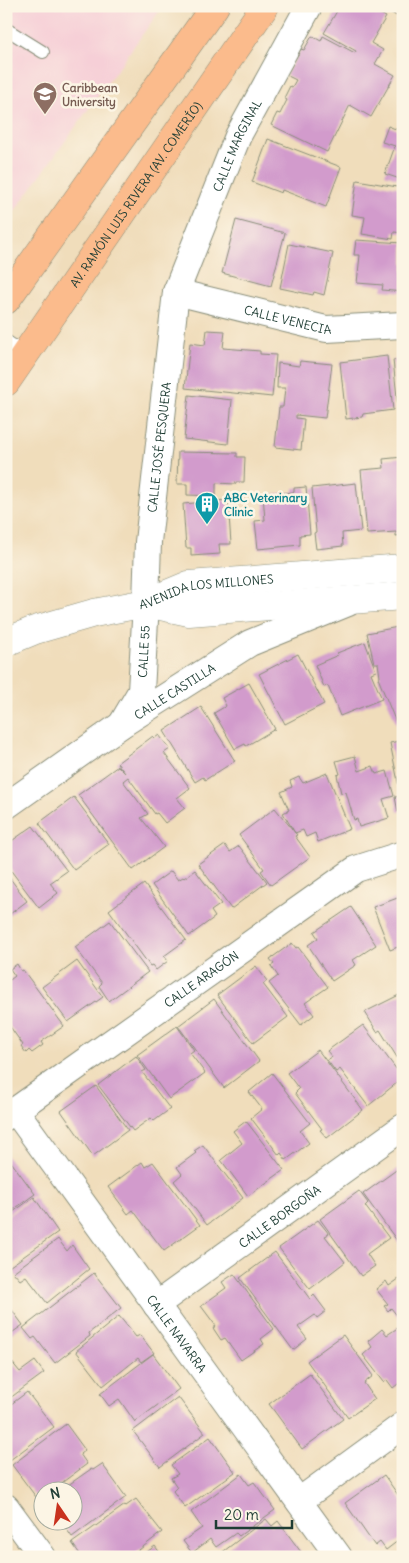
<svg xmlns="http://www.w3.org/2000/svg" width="409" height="1563" viewBox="0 0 409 1563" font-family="Delius,sans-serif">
<rect width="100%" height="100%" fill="#fcf5e5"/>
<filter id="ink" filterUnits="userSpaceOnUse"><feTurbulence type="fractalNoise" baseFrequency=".02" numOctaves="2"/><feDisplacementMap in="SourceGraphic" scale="10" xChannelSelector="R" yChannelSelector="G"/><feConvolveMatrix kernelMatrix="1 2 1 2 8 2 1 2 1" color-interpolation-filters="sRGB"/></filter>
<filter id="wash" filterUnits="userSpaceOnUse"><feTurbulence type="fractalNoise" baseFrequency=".0096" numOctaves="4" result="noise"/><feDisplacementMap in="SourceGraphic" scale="20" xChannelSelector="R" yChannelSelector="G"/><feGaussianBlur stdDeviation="1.12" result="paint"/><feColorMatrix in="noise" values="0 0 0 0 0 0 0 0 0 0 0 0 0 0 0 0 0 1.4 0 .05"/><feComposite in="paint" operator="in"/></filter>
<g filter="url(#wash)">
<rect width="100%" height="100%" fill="#f0ddbb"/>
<path fill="#f6cfd7" d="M 6,6 L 163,6 L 6,223 Z"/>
<g id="blocks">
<path fill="#d29bcc" d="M 340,6 L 367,6 L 386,17 L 371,43 L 383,50 L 375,64 L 395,75 L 371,117 L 350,105 L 327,152 L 271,125 L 277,113 L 280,114 L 287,100 L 284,98 L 290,86 L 292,87 L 296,80 L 286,75 L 301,49 L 304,50 L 312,36 L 321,41 L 323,36 L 355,53 L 356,51 L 324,33 Z
M 385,6 L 403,6 L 403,20 L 390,12 L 391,10 Z
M 388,126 L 403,132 L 403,180 L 385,174 L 395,146 L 382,142 Z
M 268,139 L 341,167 L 326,207 L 282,190 L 281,193 L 252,182 Z
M 357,180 L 403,188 L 403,233 L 394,232 L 393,239 L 362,234 L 365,217 L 352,215 Z
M 236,220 L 285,233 L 271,286 L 222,273 Z
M 356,240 L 403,243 L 403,292 L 382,290 L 383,285 L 357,283 L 360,255 L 354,255 Z
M 289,244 L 333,253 L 324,295 L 314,292 L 313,295 L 280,288 Z
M 207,330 L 225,331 L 223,348 L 260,351 L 260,354 L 276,355 L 272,397 L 185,388 L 190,343 L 205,345 Z
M 387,356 L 393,410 L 363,414 L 362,417 L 346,419 L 340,362 Z
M 403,359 L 403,434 L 401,434 L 393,360 Z
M 300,361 L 332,364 L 325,418 L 296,415 L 296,418 L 304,419 L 301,450 L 275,447 L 279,407 L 283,407 L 285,388 L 277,388 L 278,363 L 299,366 Z
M 189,395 L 232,400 L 228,444 L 184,439 Z
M 178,452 L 237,453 L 237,457 L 245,457 L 244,482 L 236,482 L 236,484 L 216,483 L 216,496 L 187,495 L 187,484 L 177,484 Z
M 403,457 L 403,535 L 396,536 L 396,532 L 367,534 L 361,470 L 384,468 L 383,459 Z
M 356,483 L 361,531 L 342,533 L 343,546 L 316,549 L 314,533 L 316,532 L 312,488 Z
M 306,487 L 310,534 L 300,535 L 300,545 L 258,549 L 255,521 L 265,520 L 263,495 L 294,492 L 294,488 Z
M 228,500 L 231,544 L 219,544 L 220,554 L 191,556 L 191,548 L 186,548 L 183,504 Z
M 403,626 L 403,723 L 397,725 L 378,678 L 380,677 L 378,663 L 374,663 L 367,633 Z
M 365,642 L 376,671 L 371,673 L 382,699 L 340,716 L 328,686 L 324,687 L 315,665 L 338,655 L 337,653 Z
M 298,654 L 324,704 L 285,724 L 259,674 Z
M 249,683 L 275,729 L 246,746 L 245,744 L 235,749 L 214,713 L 226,706 L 222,698 Z
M 201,707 L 235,761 L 205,780 L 203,777 L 195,782 L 164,731 Z
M 159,735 L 170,749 L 164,753 L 190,788 L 177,798 L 185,808 L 165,823 L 157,813 L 155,814 L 128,777 L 123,781 L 148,814 L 141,818 L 164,847 L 133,870 L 78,795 L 118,766 L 125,773 L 117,763 L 153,736 L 155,738 Z
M 403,740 L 403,811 L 398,812 L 395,797 L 401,796 L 390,743 Z
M 355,756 L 359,771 L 373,766 L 376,774 L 387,771 L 394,796 L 383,799 L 389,818 L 359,827 L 357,819 L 354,820 L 346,792 L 341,793 L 337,775 L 340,774 L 336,761 Z
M 327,773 L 350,829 L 318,842 L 315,833 L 306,837 L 303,830 L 295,833 L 283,813 L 289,810 L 281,792 L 292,787 L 290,781 L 299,777 L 303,783 Z
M 74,797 L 109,844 L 74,870 L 39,823 Z
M 275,808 L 297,835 L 295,836 L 310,857 L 271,885 L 261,871 L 264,869 L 239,835 Z
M 33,826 L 67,871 L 50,883 L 58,893 L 39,908 L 6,864 L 6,845 Z
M 225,845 L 230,852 L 239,846 L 267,882 L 231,909 L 198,864 Z
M 195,870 L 221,904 L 211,911 L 215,917 L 189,936 L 152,885 L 171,871 L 178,880 L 183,877 L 184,878 Z
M 6,873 L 27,901 L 6,917 Z
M 144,884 L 186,940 L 164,956 L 168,961 L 156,970 L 152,965 L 150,966 L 109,910 Z
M 403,896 L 403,945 L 390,950 L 373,907 Z
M 351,907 L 376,945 L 353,960 L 356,965 L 332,981 L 308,945 L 318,938 L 314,932 Z
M 110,921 L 148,972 L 109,1001 L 99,986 L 102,983 L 75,947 Z
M 292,943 L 296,948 L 298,947 L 328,987 L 305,1003 L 314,1015 L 301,1025 L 269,983 L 278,976 L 271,966 L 274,964 L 270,959 Z
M 77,961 L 103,997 L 68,1022 L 42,987 Z
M 17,964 L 21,971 L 23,970 L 64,1026 L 41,1042 L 43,1045 L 32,1053 L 29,1050 L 26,1053 L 21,1046 L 23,1045 L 6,1021 L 6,983 L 15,976 L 10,969 Z
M 256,966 L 267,981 L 263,984 L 288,1017 L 253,1043 L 217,995 Z
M 403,993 L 403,1067 L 380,1030 L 377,1032 L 365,1012 Z
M 214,999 L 259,1061 L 224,1088 L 178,1026 Z
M 363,1025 L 403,1078 L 368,1106 L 340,1069 L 336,1072 L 327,1060 L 332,1057 L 327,1051 Z
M 177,1026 L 194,1050 L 190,1053 L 205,1073 L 169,1099 L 137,1055 Z
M 318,1050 L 363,1110 L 327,1138 L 320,1130 L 322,1129 L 295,1093 L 299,1089 L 287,1073 Z
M 136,1056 L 146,1070 L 142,1072 L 170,1109 L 154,1121 L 151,1118 L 133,1131 L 98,1085 Z
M 272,1073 L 310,1123 L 300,1131 L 309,1143 L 286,1160 L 281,1153 L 279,1155 L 251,1118 L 262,1109 L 249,1092 Z
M 96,1086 L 128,1130 L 93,1156 L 61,1111 Z
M 246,1121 L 284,1170 L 248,1196 L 221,1160 L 242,1143 L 233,1131 Z
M 203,1145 L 243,1198 L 207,1225 L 174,1181 L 182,1174 L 177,1167 L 196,1153 L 194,1151 Z
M 6,1155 L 35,1194 L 6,1215 Z
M 142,1162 L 145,1167 L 153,1162 L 200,1225 L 164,1251 L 133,1210 L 128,1214 L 108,1187 Z
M 399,1168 L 403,1173 L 403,1249 L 363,1194 Z
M 359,1191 L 368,1203 L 365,1206 L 389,1238 L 367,1254 L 375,1266 L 361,1276 L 320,1219 Z
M 34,1197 L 58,1232 L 6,1269 L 6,1217 Z
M 318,1220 L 329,1234 L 325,1236 L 345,1262 L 310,1289 L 279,1248 Z
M 58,1239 L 67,1251 L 72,1245 L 89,1269 L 47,1303 L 26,1276 L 20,1280 L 13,1272 Z
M 275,1252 L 310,1299 L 314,1295 L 326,1311 L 317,1318 L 315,1315 L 298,1327 L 307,1339 L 293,1350 L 240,1278 Z
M 94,1273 L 121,1308 L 89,1333 L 90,1336 L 55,1363 L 35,1337 L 32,1339 L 23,1328 Z
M 234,1274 L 274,1329 L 261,1339 L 264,1344 L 241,1360 L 225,1338 L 221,1340 L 213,1328 L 216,1326 L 201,1306 L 226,1288 L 222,1282 Z
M 403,1276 L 403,1323 L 391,1308 L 388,1311 L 384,1306 L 388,1304 L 376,1289 L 386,1281 L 389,1286 Z
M 6,1302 L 23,1325 L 6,1337 Z
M 119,1316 L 136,1337 L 140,1335 L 154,1353 L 141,1362 L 138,1358 L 103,1386 L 76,1351 Z
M 399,1327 L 403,1333 L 403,1367 L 401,1369 L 403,1371 L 403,1380 L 393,1388 L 387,1380 L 384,1382 L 363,1355 L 372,1347 L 368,1341 L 382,1329 L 387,1335 Z
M 343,1335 L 373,1376 L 364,1383 L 375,1399 L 348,1418 L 307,1361 Z
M 153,1354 L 179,1389 L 135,1422 L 119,1399 L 109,1406 L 100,1394 Z
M 6,1355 L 20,1372 L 35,1361 L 44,1373 L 6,1401 Z
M 310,1374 L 343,1419 L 302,1449 L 269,1404 Z
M 27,1392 L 54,1427 L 10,1460 L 6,1455 L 6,1408 Z
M 178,1397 L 205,1433 L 160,1467 L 133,1431 Z
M 66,1424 L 85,1450 L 80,1454 L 87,1464 L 52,1490 L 42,1490 L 42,1498 L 39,1501 L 12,1465 Z
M 210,1437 L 235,1472 L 185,1508 L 173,1491 L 177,1487 L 171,1478 L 178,1474 L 171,1465 Z
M 102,1464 L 126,1497 L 72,1537 L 60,1520 L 72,1520 L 72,1490 L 61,1490 L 91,1469 L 93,1470 Z
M 241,1474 L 249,1485 L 254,1482 L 275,1510 L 239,1536 L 236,1533 L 216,1547 L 210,1539 L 192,1553 L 183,1541 L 202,1528 L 191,1512 Z
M 384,1475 L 403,1502 L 403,1537 L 386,1550 L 380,1542 L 375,1546 L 345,1503 Z
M 136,1499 L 162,1532 L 130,1557 L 82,1557 L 72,1543 L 125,1505 L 126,1506 Z
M 266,1519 L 272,1526 L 278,1521 L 301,1552 L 295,1557 L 216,1557 Z
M 155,1546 L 163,1557 L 140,1557 Z"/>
</g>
</g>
<g filter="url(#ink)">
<use href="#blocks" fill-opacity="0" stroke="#888d78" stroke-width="1"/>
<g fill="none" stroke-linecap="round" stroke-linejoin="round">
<defs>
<path id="service" d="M 6,29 L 43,52
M 6,341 L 25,354"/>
<g id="minor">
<path id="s1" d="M 176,292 L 326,329 L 403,325"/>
<path id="s2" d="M 121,725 L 141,691 L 146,603 L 148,542 L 176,292 L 238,136 L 309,6"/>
<path id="s3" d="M 6,806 L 121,725 L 250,643 L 348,603"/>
<path id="s4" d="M 15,1110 L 339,1557"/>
<path id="s5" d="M 6,1117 L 356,869 L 403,854"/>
<path id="s6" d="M 156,1305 L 403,1127"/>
<path d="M 299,1501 L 403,1425"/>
<path d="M 6,1507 L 43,1557"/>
</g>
<g id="tertiary">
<path d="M 146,603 L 189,612 L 403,596"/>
<path id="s7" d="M 6,642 L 35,630 L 94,613 L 146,603 L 189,585 L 403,568"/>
</g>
<g id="primary">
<path d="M 6,300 L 215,6"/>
<path id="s8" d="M 6,382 L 265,6"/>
</g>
</defs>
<use href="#service" stroke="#888d78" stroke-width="14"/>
<use href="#minor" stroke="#888d78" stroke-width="28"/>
<use href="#tertiary" stroke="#888d78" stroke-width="29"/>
<use href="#primary" stroke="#888d78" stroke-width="29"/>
<use href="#service" stroke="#fff" stroke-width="12"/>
<use href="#minor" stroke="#fff" stroke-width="26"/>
<use href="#tertiary" stroke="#fff" stroke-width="28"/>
<use href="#primary" stroke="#fbbb8c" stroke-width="28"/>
</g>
</g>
<defs>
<symbol id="university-pin" viewBox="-11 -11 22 30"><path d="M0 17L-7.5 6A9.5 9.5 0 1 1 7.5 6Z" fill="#8d6e63" stroke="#fcf5e5"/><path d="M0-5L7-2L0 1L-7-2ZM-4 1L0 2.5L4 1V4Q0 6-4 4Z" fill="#fff"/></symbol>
<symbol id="building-pin" viewBox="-11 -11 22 30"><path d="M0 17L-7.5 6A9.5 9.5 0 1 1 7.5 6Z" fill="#0f9aa8" stroke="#fcf5e5"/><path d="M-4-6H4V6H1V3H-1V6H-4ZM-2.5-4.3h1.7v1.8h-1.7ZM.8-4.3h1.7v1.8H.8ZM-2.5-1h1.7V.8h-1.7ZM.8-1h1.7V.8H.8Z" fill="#fff"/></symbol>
</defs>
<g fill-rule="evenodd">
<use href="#university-pin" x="31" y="80" width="28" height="38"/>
<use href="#building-pin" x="193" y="490" width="28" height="38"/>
</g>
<g text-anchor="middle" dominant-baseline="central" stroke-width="5" stroke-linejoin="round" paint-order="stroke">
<g font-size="12" font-weight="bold" fill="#785e54" stroke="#fcf5e5" text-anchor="start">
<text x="62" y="87">Caribbean<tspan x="62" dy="14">University</tspan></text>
</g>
<g font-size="12" fill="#1f3d34" stroke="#fcf5e5">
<text stroke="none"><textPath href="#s2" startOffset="599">CALLE MARGINAL</textPath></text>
<text stroke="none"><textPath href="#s8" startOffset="228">AV. RAMÓN LUIS RIVERA (AV. COMERÍO)</textPath></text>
<text stroke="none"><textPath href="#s1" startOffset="115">CALLE VENECIA</textPath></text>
<text stroke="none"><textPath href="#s2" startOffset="284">CALLE JOSÉ PESQUERA</textPath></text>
<text stroke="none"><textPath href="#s7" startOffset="208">AVENIDA LOS MILLONES</textPath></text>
<text stroke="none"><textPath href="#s2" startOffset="79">CALLE 55</textPath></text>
<text stroke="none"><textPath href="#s3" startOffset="204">CALLE CASTILLA</textPath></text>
<text stroke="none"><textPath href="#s5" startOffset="239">CALLE ARAGÓN</textPath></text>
<text stroke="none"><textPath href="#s6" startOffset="152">CALLE BORGOÑA</textPath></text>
<text stroke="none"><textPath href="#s4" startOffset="276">CALLE NAVARRA</textPath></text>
</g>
<g font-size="12" font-weight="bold" fill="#0d838f" stroke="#fcf5e5" text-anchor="start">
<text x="224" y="497">ABC Veterinary<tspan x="224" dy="14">Clinic</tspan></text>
</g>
</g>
<rect width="409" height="1563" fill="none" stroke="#fcf5e5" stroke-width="25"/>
<g transform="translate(58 1506) rotate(347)"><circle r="24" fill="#fcf5e5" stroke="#a4ab9e"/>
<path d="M0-4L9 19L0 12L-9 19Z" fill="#c8321e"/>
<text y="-8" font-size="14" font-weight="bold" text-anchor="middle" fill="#1f3d34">N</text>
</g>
<path d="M216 1520v8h76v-8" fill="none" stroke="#1f3d34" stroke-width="2.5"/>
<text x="224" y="1520" font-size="15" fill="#1f3d34" stroke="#fcf5e5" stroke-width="4" paint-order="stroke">20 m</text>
</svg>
